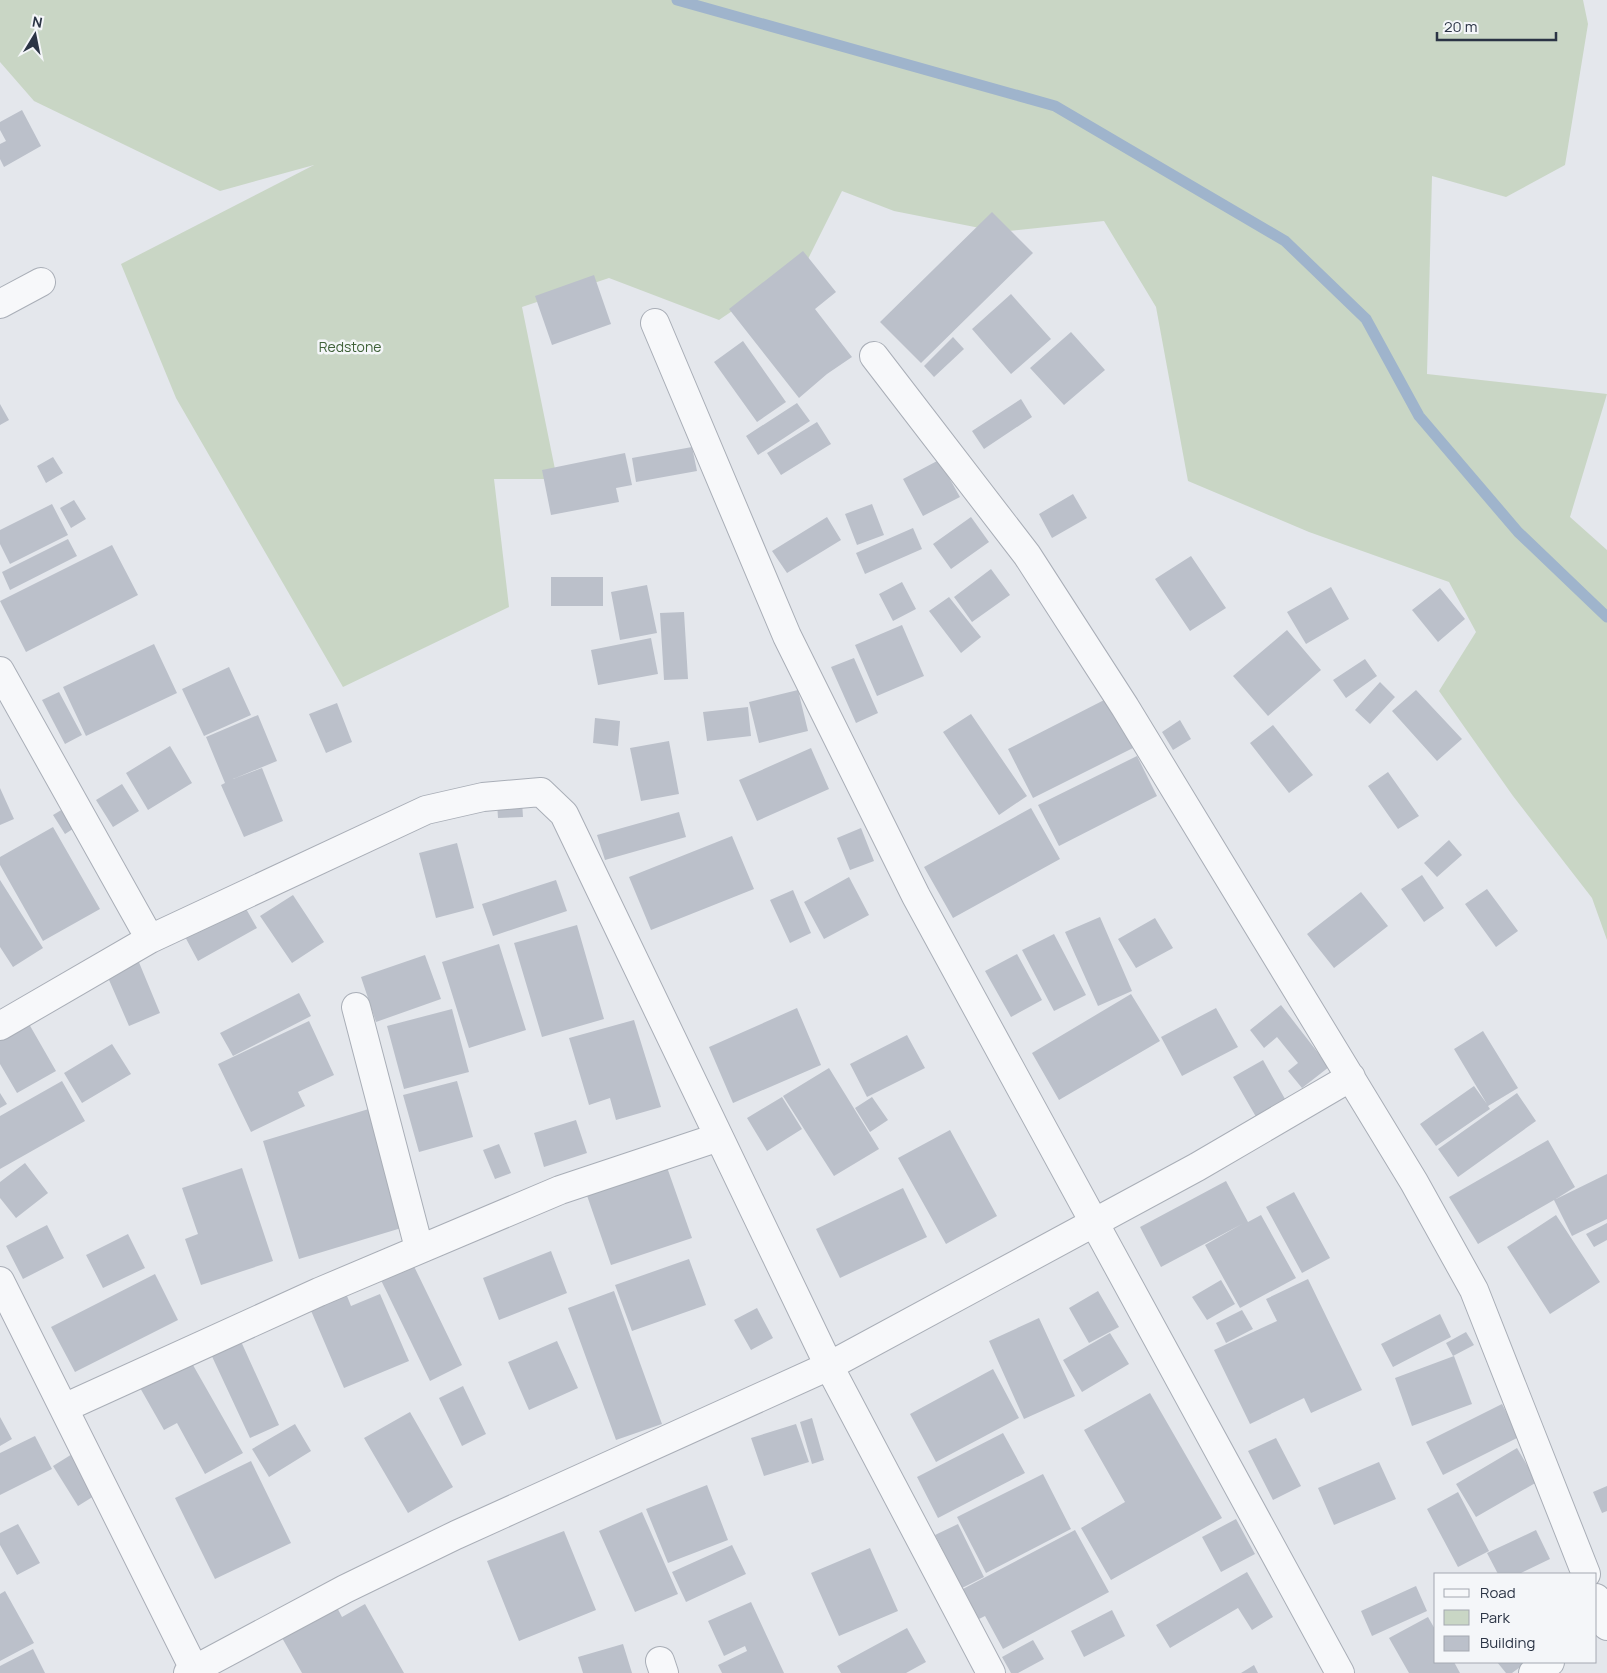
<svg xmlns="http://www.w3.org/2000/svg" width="1607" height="1673" viewBox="0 0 1607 1673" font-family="Manrope,sans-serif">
<rect width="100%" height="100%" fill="#e4e7ec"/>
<path fill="#c9d6c5" d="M 0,0 L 1583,0 L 1588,24 L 1565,165 L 1506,197 L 1432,176 L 1427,374 L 1607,394 L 1570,517 L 1607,550 L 1607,940 L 1592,898 L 1513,796 L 1439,691 L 1476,632 L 1449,582 L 1309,532 L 1188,481 L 1156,307 L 1104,221 L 1000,232 L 894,211 L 842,191 L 808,259 L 719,320 L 609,278 L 522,307 L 557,479 L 494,479 L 509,607 L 343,687 L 176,398 L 121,264 L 314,165 L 220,191 L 34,101 L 0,62 Z"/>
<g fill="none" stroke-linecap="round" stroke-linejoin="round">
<path stroke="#9fb4cc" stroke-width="11" d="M 677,0 L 1055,106 L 1285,241 L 1366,319 L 1419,416 L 1518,532 L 1607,617"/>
</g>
<path fill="#bbc0ca" d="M 22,110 L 41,146 L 4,167 L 0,159 L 0,144 L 6,141 L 0,130 L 0,122 Z
M 992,212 L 1033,253 L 921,363 L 880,322 Z
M 803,251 L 836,292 L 815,309 L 852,357 L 827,374 L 799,398 L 729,309 Z
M 594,275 L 611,324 L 552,345 L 535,296 Z
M 1011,294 L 1051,339 L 1011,374 L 972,329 Z
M 1071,332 L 1105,370 L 1064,405 L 1030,368 Z
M 953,337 L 964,349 L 934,377 L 924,366 Z
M 743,341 L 786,402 L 757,422 L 714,362 Z
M 1021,399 L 1032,417 L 984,449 L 972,431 Z
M 797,403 L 810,421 L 758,455 L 746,436 Z
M 0,404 L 9,420 L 0,425 Z
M 817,422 L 831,444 L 781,475 L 767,453 Z
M 692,447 L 697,471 L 636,482 L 632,458 Z
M 625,453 L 632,485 L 616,488 L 619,502 L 551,515 L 542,470 Z
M 53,457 L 63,473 L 46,483 L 37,466 Z
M 939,460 L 960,497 L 923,516 L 903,479 Z
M 1073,494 L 1087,518 L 1052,538 L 1039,514 Z
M 74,500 L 86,519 L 71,528 L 60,508 Z
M 52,504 L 68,535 L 10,564 L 0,544 L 0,530 Z
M 872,504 L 884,535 L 857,545 L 845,514 Z
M 827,517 L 841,540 L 787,573 L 772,551 Z
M 971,517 L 989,542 L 951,569 L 933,544 Z
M 913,528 L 922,549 L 865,574 L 856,553 Z
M 68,539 L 77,556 L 10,590 L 2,572 Z
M 112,545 L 138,595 L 26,652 L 0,601 Z
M 1191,556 L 1226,608 L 1190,631 L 1155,579 Z
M 991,569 L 1010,595 L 972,622 L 954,597 Z
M 551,577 L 603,577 L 603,606 L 551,606 Z
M 902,582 L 916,609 L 893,621 L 879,594 Z
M 647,585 L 657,633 L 620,640 L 611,592 Z
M 1331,587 L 1349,619 L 1306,644 L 1287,612 Z
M 1440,588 L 1465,619 L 1438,642 L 1412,610 Z
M 949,597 L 981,637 L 961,653 L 929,611 Z
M 684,612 L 688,679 L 664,680 L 660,613 Z
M 902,625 L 924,676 L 877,696 L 855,645 Z
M 1287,630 L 1321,670 L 1268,716 L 1233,676 Z
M 651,638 L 658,674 L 598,685 L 591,650 Z
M 154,644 L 177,693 L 86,736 L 63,687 Z
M 854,658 L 878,713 L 856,723 L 831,667 Z
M 1365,659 L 1377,676 L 1346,698 L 1333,680 Z
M 229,667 L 251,715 L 204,736 L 182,689 Z
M 1380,682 L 1395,697 L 1370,724 L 1355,710 Z
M 798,690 L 808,731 L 759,743 L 749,702 Z
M 1416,690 L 1462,739 L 1437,761 L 1392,711 Z
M 59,692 L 82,735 L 65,744 L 42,700 Z
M 1110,697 L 1135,747 L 1033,798 L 1008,749 Z
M 337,703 L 352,742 L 326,753 L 309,714 Z
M 748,707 L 751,736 L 707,741 L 703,712 Z
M 971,714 L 1027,796 L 999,815 L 943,732 Z
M 258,715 L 277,761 L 233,779 L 262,768 L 283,821 L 244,837 L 221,785 L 225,783 L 206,737 Z
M 595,718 L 620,721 L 618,746 L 593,743 Z
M 1180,720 L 1191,739 L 1173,750 L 1162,732 Z
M 1273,725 L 1313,775 L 1289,793 L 1250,743 Z
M 669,741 L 679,794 L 641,801 L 630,748 Z
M 170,746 L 192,783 L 148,810 L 126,773 Z
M 811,748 L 829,789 L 757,821 L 739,780 Z
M 1137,756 L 1157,796 L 1059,846 L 1038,805 Z
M 1388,772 L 1419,816 L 1398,829 L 1368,786 Z
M 122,784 L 139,811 L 113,827 L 96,800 Z
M 521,786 L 523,817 L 498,818 L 496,787 Z
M 0,788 L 14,819 L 0,825 Z
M 1031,808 L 1060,859 L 953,918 L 924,867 Z
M 63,809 L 76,827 L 65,834 L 53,815 Z
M 679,812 L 686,837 L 605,860 L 597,835 Z
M 53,827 L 100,909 L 43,941 L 0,865 L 0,857 Z
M 861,828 L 874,861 L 850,870 L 837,838 Z
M 732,836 L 754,889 L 651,930 L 629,877 Z
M 1449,840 L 1462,855 L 1437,877 L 1424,863 Z
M 457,843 L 474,908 L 436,918 L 419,853 Z
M 1422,875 L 1444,908 L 1424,922 L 1401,889 Z
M 849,877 L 869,915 L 824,939 L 804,902 Z
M 0,880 L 43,948 L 13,967 L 0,947 Z
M 556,880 L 567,911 L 493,936 L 482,904 Z
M 1487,889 L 1518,931 L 1496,947 L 1465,904 Z
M 793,890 L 811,933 L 790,943 L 770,900 Z
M 1361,892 L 1388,926 L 1334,968 L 1307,934 Z
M 293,895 L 324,942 L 292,963 L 260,916 Z
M 241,900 L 257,928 L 198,961 L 183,933 Z
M 1100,917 L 1132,991 L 1098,1006 L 1065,932 Z
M 1155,918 L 1173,948 L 1136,968 L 1118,939 Z
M 577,925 L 604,1019 L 542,1037 L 514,943 Z
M 1054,934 L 1086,995 L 1054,1011 L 1022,950 Z
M 499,944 L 526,1030 L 469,1048 L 442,962 Z
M 1017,954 L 1042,1000 L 1011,1017 L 985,971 Z
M 425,955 L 441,999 L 376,1022 L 361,977 Z
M 138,960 L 160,1013 L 129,1026 L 106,973 Z
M 299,993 L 311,1016 L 233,1056 L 220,1033 Z
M 1131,994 L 1160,1041 L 1059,1100 L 1032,1053 Z
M 1281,1005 L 1329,1067 L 1302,1088 L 1288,1071 L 1298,1063 L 1277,1037 L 1264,1048 L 1250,1030 Z
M 797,1008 L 821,1065 L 733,1103 L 709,1047 Z
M 1216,1008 L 1238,1047 L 1182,1076 L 1161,1037 Z
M 452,1009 L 469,1072 L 404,1089 L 387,1026 Z
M 25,1017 L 56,1071 L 17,1093 L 0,1064 L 0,1031 Z
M 634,1020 L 661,1107 L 616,1120 L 610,1098 L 589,1105 L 569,1038 Z
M 309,1021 L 334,1075 L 298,1092 L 305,1106 L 251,1132 L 218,1064 Z
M 1483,1031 L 1518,1088 L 1488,1106 L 1490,1109 L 1436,1146 L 1420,1124 L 1474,1086 L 1487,1104 L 1454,1049 Z
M 907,1035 L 925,1068 L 867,1097 L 850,1064 Z
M 112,1044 L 131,1074 L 82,1103 L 64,1073 Z
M 1263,1060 L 1289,1106 L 1259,1122 L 1233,1077 Z
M 829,1068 L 879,1149 L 834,1176 L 783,1096 Z
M 62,1081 L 85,1121 L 0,1169 L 0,1116 Z
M 457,1081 L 473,1137 L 419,1152 L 403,1095 Z
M 0,1093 L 7,1104 L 0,1108 Z
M 1517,1093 L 1536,1121 L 1458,1177 L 1438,1149 Z
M 782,1097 L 802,1129 L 767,1151 L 747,1118 Z
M 872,1097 L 888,1120 L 870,1132 L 855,1108 Z
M 372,1108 L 408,1226 L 299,1259 L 263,1141 Z
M 576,1120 L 587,1153 L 544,1167 L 534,1133 Z
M 950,1130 L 997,1216 L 946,1244 L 898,1158 Z
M 1548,1140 L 1575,1187 L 1556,1199 L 1607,1174 L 1607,1219 L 1572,1236 L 1554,1200 L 1478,1244 L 1449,1197 Z
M 499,1144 L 511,1173 L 495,1179 L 483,1150 Z
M 663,1156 L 692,1238 L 611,1265 L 583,1184 Z
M 25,1163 L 48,1193 L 16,1218 L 0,1198 L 0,1182 Z
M 242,1168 L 273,1261 L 201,1285 L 185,1239 L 198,1234 L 182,1188 Z
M 1226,1181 L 1248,1222 L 1261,1215 L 1296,1278 L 1240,1308 L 1205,1245 L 1242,1224 L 1161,1267 L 1140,1227 Z
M 903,1188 L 927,1237 L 840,1278 L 816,1229 Z
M 1294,1192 L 1330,1258 L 1302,1273 L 1266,1207 Z
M 1556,1215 L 1600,1282 L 1550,1314 L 1507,1247 Z
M 1607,1223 L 1607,1240 L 1594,1247 L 1586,1234 Z
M 47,1225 L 64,1258 L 23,1279 L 6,1246 Z
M 128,1234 L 145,1268 L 103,1288 L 86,1255 Z
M 551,1251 L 567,1293 L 499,1320 L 483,1278 Z
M 409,1256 L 462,1365 L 430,1381 L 377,1272 Z
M 689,1259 L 706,1305 L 632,1331 L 615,1285 Z
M 155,1274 L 178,1320 L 75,1372 L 51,1327 Z
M 1308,1279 L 1362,1390 L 1311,1413 L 1304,1398 L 1250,1424 L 1214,1350 L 1277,1321 L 1266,1299 Z
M 1221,1280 L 1235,1304 L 1207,1320 L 1192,1297 Z
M 345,1291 L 351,1306 L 380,1294 L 409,1361 L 344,1388 L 309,1306 Z
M 614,1291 L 662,1424 L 616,1440 L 568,1308 Z
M 1098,1291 L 1119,1327 L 1089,1343 L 1069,1308 Z
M 757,1308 L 773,1338 L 751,1350 L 734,1320 Z
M 1242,1310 L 1253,1329 L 1226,1343 L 1216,1323 Z
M 1440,1314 L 1451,1337 L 1393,1367 L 1381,1344 Z
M 1039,1318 L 1075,1396 L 1024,1419 L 989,1341 Z
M 1466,1332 L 1474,1345 L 1453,1356 L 1446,1343 Z
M 1110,1333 L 1129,1364 L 1082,1392 L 1063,1360 Z
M 239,1337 L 279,1425 L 250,1438 L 209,1350 Z
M 557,1341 L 578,1388 L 529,1410 L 508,1362 Z
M 1454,1356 L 1472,1404 L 1412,1426 L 1395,1378 Z
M 189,1358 L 243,1453 L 205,1474 L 177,1423 L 164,1430 L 139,1386 Z
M 993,1369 L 1019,1418 L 936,1462 L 910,1414 Z
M 463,1386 L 486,1434 L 462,1446 L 439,1398 Z
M 1150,1393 L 1222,1518 L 1111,1580 L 1081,1528 L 1125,1502 L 1084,1430 Z
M 1502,1404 L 1519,1437 L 1443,1475 L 1426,1442 Z
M 410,1412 L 453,1487 L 408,1513 L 364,1438 Z
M 0,1417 L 12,1439 L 0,1446 Z
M 812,1418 L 824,1460 L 812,1464 L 800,1422 Z
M 295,1424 L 311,1451 L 269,1477 L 252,1449 Z
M 796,1424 L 809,1462 L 764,1476 L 751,1438 Z
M 1003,1433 L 1025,1473 L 938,1518 L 917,1477 Z
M 35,1436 L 52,1469 L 0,1495 L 0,1453 Z
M 1276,1438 L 1301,1486 L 1273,1500 L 1248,1451 Z
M 1517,1448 L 1537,1482 L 1476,1517 L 1456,1484 Z
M 77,1451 L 102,1491 L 78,1506 L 53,1466 Z
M 251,1461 L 291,1543 L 215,1579 L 175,1498 Z
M 1379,1462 L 1396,1499 L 1334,1525 L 1318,1488 Z
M 1043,1474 L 1071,1529 L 986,1573 L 957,1517 Z
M 707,1485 L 728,1540 L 668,1563 L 646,1509 Z
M 1607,1486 L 1607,1511 L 1602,1513 L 1593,1492 Z
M 1458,1492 L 1489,1551 L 1458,1567 L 1427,1509 Z
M 642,1512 L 678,1594 L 635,1612 L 599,1531 Z
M 1236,1519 L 1255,1554 L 1221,1572 L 1202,1537 Z
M 18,1524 L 40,1563 L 17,1575 L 0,1545 L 0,1533 Z
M 958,1524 L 984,1577 L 962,1588 L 935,1535 Z
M 1075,1530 L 1109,1592 L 1003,1649 L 985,1616 L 977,1620 L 961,1590 Z
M 1536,1530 L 1550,1559 L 1519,1574 L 1498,1574 L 1487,1553 Z
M 564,1531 L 596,1610 L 519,1641 L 487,1561 Z
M 732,1545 L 746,1574 L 686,1602 L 672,1572 Z
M 870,1548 L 898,1611 L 839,1636 L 811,1573 Z
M 1247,1572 L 1273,1617 L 1252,1630 L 1238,1608 L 1170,1648 L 1156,1625 Z
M 1416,1586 L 1427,1611 L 1372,1636 L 1361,1611 Z
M 5,1591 L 34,1643 L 0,1661 L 0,1594 Z
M 332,1598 L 342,1617 L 365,1604 L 404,1673 L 302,1673 L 277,1629 Z
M 751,1602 L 784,1673 L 722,1673 L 718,1665 L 747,1651 L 745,1646 L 724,1656 L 708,1621 Z
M 1112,1610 L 1125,1636 L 1084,1657 L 1071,1631 Z
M 1428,1617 L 1436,1631 L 1436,1662 L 1454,1662 L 1460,1673 L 1409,1673 L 1389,1638 Z
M 907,1628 L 926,1662 L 906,1673 L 841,1673 L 837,1666 Z
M 1033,1640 L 1044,1659 L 1018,1673 L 1011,1673 L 1002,1657 Z
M 623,1644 L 632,1673 L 583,1673 L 578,1657 Z
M 33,1649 L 45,1673 L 0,1673 L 0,1666 Z
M 1497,1662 L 1527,1662 L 1512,1673 L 1506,1673 Z
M 1254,1665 L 1258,1673 L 1241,1673 Z"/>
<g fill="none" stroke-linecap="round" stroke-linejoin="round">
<defs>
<path id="minor" d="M 0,304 L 41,282
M 655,323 L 787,636 L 916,896 L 1340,1673
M 874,356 L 1027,555 L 1125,707 L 1414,1182 L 1474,1290 L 1586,1574
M 0,671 L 150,939
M 356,1007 L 419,1248
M 0,1026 L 150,939 L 426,810 L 483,797 L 541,792 L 564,814 L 829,1366 L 991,1673
M 0,1281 L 196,1673
M 64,1408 L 319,1292 L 560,1190 L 719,1137
M 1596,1598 L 1607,1626
M 660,1661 L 664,1673
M 188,1673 L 345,1589 L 456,1535 L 829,1366 L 1197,1167 L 1351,1077
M 1533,1673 L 1550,1662"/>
</defs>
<use href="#minor" stroke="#a9aeb7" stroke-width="30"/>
<use href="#minor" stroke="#f7f8fa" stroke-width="28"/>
</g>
<g text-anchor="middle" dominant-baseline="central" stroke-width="5" stroke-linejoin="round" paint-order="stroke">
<g font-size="14" fill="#3f6138" stroke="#f4f6f9">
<text x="350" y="346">Redstone</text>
</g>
</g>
<rect x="1434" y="1573" width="162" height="90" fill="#f4f6f9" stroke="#a4a8b1"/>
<rect x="1444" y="1589" width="25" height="8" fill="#f7f8fa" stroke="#a4a8b1"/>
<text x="1480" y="1598" font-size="15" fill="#2b3445">Road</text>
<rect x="1444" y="1610" width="25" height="15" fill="#c9d6c5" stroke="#a4a8b1"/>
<text x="1480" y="1623" font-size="15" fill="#2b3445">Park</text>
<rect x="1444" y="1636" width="25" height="15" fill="#bbc0ca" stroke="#a4a8b1"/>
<text x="1480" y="1648" font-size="15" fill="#2b3445">Building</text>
<g transform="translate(35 35) rotate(10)" stroke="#f4f6f9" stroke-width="4" paint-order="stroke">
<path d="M0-4L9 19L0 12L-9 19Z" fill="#2b3445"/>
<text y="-8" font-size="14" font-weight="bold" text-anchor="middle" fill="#2b3445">N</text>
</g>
<path d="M1437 32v8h119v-8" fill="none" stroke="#2b3445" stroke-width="2.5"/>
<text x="1444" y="32" font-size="15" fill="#2b3445" stroke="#f4f6f9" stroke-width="4" paint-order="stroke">20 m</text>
</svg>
